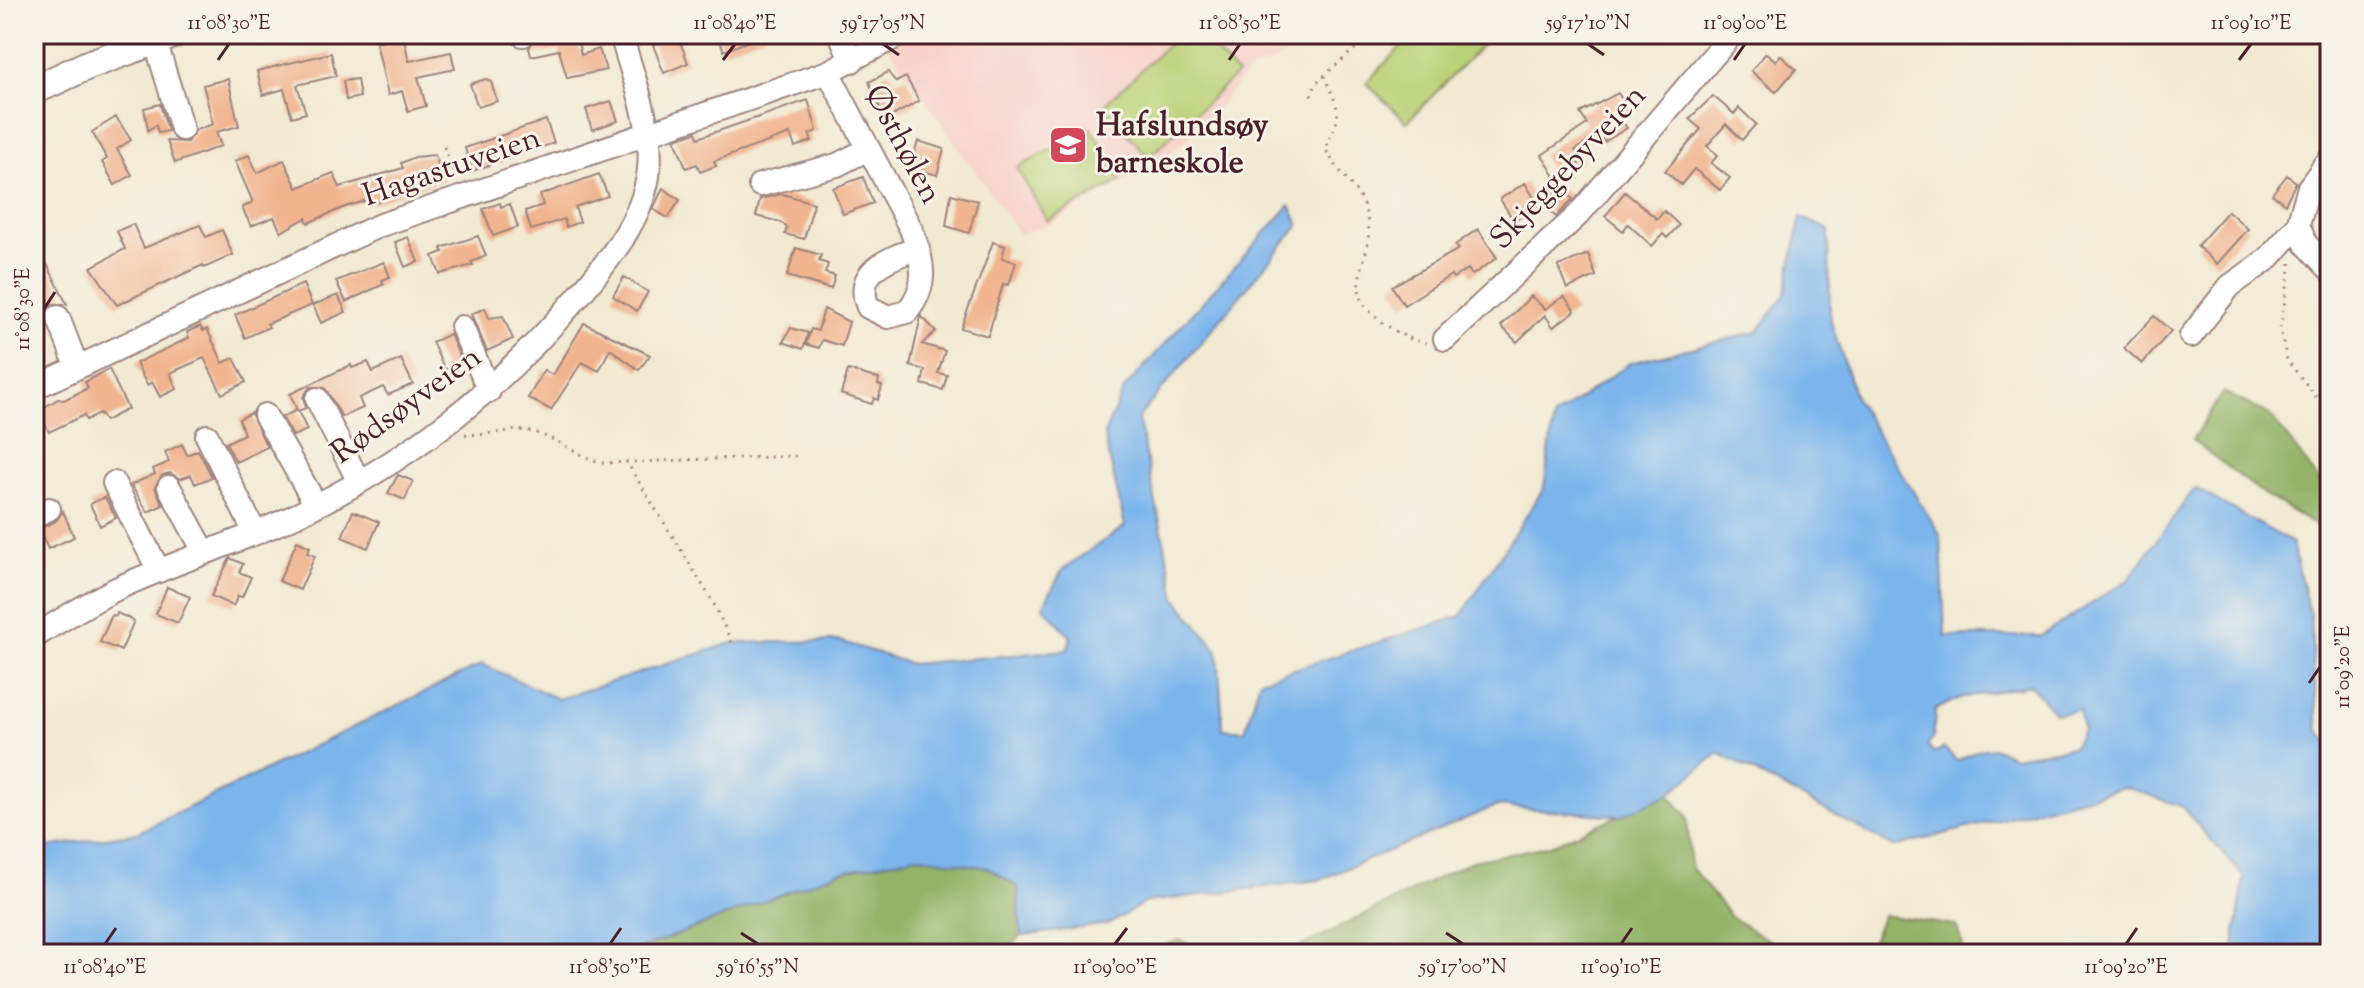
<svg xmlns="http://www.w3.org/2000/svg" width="2364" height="988" viewBox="0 0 2364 988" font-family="'Sorts Mill Goudy',serif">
<rect width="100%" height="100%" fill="#f7f3e8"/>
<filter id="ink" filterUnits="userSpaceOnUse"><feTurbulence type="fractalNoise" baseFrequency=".0125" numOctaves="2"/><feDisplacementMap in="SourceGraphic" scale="16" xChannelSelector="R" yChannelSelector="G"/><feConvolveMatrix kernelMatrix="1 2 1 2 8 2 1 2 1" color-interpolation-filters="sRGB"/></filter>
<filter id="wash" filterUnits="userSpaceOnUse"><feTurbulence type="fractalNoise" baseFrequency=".006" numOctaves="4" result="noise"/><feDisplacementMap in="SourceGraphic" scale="32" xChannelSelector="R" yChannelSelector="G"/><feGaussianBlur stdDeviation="1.8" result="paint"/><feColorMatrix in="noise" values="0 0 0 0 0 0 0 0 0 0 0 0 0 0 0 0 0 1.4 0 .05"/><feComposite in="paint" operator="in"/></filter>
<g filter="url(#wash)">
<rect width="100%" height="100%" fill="#f1e9d2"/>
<path fill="#f7d0c9" d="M 901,34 L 1311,34 L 1282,58 L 1249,71 L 1199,129 L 1160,161 L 1052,223 L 1019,234 L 886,44 Z"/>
<path fill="#b9d176" stroke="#827850" stroke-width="2" d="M 1179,34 L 1199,34 L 1237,74 L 1149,157 L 1102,107 Z
M 1413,34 L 1481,34 L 1487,40 L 1407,122 L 1366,83 Z
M 1091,128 L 1121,181 L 1047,221 L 1017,168 Z"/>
<path fill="#92b367" stroke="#6e6949" stroke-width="2" d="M 2223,392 L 2270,415 L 2330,495 L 2330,609 L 2321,529 L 2262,493 L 2192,440 Z
M 1669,794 L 1687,816 L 1691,867 L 1731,917 L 1791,954 L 1273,954 L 1302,946 L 1472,861 L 1548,846 Z
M 918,855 L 988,868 L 1018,887 L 1021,936 L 1003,954 L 627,954 L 839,872 Z
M 1883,915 L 1956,926 L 1963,945 L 1960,954 L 1857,954 L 1870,945 Z
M 1179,940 L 1214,954 L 1142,954 Z"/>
<path fill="#7cb5ec" stroke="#636a8c" stroke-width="2" fill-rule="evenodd" d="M 1290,205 L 1299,225 L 1138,418 L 1176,598 L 1218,651 L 1223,729 L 1245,731 L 1260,680 L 1461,616 L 1544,488 L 1554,417 L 1630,363 L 1757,332 L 1785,295 L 1801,217 L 1829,230 L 1830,318 L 1856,400 L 1941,536 L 1945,636 L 2041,636 L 2128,580 L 2195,488 L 2292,543 L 2310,616 L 2318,729 L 2330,744 L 2330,954 L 2233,954 L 2244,877 L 2181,806 L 2125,787 L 1894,847 L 1719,753 L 1669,794 L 1621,816 L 1496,806 L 1319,880 L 1146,902 L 1109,924 L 1021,936 L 1018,887 L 988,868 L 918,856 L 839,872 L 627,954 L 34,954 L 35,849 L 137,833 L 482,664 L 558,699 L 732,643 L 840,641 L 911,664 L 1067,650 L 1071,637 L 1043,606 L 1063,569 L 1125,526 L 1104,434 L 1124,389 ZM 2030,685 L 2056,714 L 2079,710 L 2083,729 L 2073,747 L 2013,757 L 1996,748 L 1978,750 L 1957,761 L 1944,748 L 1933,753 L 1927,746 L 1933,739 L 1935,710 L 1959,698 Z"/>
<g id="blocks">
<path fill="#f1b48e" d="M 537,34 L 576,34 L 581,55 L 599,49 L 606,70 L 567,78 L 559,50 L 531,56 L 529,48 Z
M 665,34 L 677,34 L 688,63 L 664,73 L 653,45 L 660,42 L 658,37 Z
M 717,34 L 764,34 L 764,35 L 724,51 Z
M 403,35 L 409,61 L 451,52 L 455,69 L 418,77 L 426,106 L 408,111 L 402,91 L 388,95 L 376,42 Z
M 331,53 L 336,76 L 297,85 L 306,113 L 292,117 L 284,89 L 263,95 L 257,71 Z
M 1766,53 L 1776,61 L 1780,55 L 1796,69 L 1776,92 L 1751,71 Z
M 888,72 L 896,82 L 906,77 L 919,101 L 885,120 L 869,82 Z
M 228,79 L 239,126 L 216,132 L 221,146 L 175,163 L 167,141 L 187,142 L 196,130 L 213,124 L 203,85 Z
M 357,79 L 360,97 L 346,100 L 343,81 Z
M 486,79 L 491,82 L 497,101 L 478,107 L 470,84 Z
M 1618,93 L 1628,109 L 1618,115 L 1627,128 L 1604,142 L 1599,135 L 1575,150 L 1582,161 L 1556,178 L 1542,155 L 1587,124 L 1580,113 Z
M 1713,96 L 1734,114 L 1739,108 L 1756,124 L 1742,140 L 1726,124 L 1707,146 L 1718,155 L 1711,163 L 1730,178 L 1720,190 L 1694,169 L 1681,185 L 1665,171 L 1701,129 L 1689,119 Z
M 808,100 L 817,131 L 809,134 L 812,141 L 795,147 L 790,134 L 714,161 L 716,166 L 700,172 L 697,164 L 686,168 L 675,139 L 696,132 L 698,138 Z
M 611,101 L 618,121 L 592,130 L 586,109 Z
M 160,104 L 168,131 L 158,133 L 156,125 L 148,130 L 144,108 Z
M 116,117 L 131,140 L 117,149 L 132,175 L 115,185 L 102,162 L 107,159 L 92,132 Z
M 546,120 L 554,143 L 472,171 L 465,148 Z
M 918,141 L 944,149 L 937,175 L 910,167 Z
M 249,155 L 257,173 L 284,160 L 297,188 L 333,173 L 340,187 L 403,168 L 401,163 L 415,157 L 435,155 L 444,180 L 372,204 L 371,199 L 345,207 L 308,223 L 306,218 L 281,232 L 274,217 L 251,226 L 242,208 L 253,202 L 235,161 Z
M 599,174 L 608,196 L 575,207 L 580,222 L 566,227 L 564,219 L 531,230 L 525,211 L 543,205 L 540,195 Z
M 2287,175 L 2296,182 L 2285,204 L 2272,194 Z
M 863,177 L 873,203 L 843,214 L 833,188 Z
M 1525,183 L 1539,206 L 1514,221 L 1500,199 Z
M 663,188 L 680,200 L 668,218 L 653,209 Z
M 1560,188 L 1573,199 L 1556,217 L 1544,207 Z
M 1625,192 L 1657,219 L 1664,211 L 1679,225 L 1667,238 L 1663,234 L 1652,246 L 1628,224 L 1623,231 L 1605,216 Z
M 782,194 L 814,203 L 804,239 L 785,234 L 787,227 L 780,222 L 756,216 L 760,199 Z
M 951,194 L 978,201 L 969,233 L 946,226 Z
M 500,203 L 501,207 L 510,204 L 518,227 L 493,236 L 483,209 Z
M 2228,211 L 2248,229 L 2217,264 L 2197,246 Z
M 133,224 L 144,248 L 200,225 L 206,237 L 222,230 L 233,255 L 204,268 L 203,265 L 117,305 L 91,267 L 125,249 L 117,231 Z
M 1478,229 L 1497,258 L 1472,275 L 1468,269 L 1453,278 L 1451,275 L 1404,305 L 1392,286 L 1459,249 L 1455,245 Z
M 478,236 L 486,256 L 471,262 L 473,265 L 440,274 L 433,256 L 443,252 L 441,248 Z
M 408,237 L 418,262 L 405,267 L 395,242 Z
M 993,242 L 1005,246 L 1002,258 L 1016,262 L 1009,285 L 1003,284 L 988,336 L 961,328 Z
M 796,248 L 821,255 L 819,261 L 828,264 L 825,273 L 835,276 L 831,289 L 787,276 Z
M 1588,254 L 1596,276 L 1567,289 L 1558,266 Z
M 46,262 L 67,304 L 52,304 L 44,317 L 34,322 L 34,268 Z
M 384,262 L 390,277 L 382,280 L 384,284 L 346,302 L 336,281 Z
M 624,277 L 648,292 L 637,311 L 613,296 Z
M 303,284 L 312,305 L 267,324 L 269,327 L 245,338 L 235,315 Z
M 338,295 L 346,312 L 321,323 L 313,305 Z
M 1531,296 L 1545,309 L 1564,296 L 1575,311 L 1553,327 L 1545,315 L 1517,342 L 1501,326 Z
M 485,308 L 489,318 L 503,316 L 513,339 L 487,351 L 471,314 Z
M 824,309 L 849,322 L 842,346 L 822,340 L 819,348 L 806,344 L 811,329 L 818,331 Z
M 921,316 L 936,331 L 922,344 L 945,351 L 938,373 L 947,375 L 943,390 L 922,384 L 925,370 L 910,366 Z
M 2154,316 L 2171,331 L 2142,364 L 2124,348 Z
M 584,323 L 650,355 L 639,370 L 610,349 L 599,371 L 582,362 L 551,410 L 528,398 L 544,370 L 552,375 L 555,372 Z
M 200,326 L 203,331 L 207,329 L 223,363 L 234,358 L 246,382 L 222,394 L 204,358 L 170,373 L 177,389 L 160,397 L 152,382 L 147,385 L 136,363 L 189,338 L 187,332 Z
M 791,328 L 808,333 L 803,349 L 783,342 Z
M 450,334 L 462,362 L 445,370 L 432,342 Z
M 401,359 L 413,384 L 388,395 L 383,387 L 359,398 L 363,408 L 342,417 L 325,388 L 310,387 L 303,397 L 306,408 L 298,411 L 307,430 L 293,436 L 282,417 L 297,410 L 290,394 L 351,365 L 352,368 L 368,362 L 373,372 Z
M 109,369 L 128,409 L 105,421 L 100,413 L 86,420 L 84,415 L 49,432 L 38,411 L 58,399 L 64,400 L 88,388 L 85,382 Z
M 848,370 L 879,379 L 878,384 L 882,386 L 878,400 L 874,398 L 872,404 L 841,394 Z
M 251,413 L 267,447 L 236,462 L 226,443 L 244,434 L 239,419 Z
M 182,444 L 187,455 L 198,450 L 212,477 L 195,484 L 191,475 L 180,479 L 170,473 L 162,475 L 155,487 L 163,505 L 148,512 L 131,485 L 155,474 L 153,469 L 169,462 L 165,452 Z
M 398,475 L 413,481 L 405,500 L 388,493 Z
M 105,497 L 116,518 L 100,526 L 90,504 Z
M 63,511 L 74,537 L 48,549 L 39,529 L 56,521 Z
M 353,511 L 379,522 L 368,548 L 342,537 Z
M 297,541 L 310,547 L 307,553 L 315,556 L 300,590 L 279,581 Z
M 230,558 L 243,564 L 239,572 L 251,577 L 242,597 L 238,596 L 233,606 L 211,596 Z
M 167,587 L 190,597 L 178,623 L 156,614 Z
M 117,613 L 134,621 L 121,651 L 100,642 L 112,615 L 116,616 Z"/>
</g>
</g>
<g filter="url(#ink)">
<use href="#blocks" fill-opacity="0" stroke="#9e847e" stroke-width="2"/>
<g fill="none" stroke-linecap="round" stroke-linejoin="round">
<defs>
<path id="minor" d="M 523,34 L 523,35
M 840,34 L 852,61
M 155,40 L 182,129
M 828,72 L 911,229 C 923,262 930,283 907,312 L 888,317 L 868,307 C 853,270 890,258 918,248
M 2323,167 L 2330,195
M 760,185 L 837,165 L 868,149
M 2298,225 L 2306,244 L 2330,270
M 58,317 L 77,367
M 462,327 L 489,391
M 2191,336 L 2230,286 L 2268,259 L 2298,225 L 2309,187 L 2330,159
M 1445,339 L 1578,215 L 1732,34
M 34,388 L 378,226 L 828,72 L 901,34
M 317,399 L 359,482
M 265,415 L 316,505
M 207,436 L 255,533
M 114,483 L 159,571
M 169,487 L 205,553
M 34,516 L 49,509
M 34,637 C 59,621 86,605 112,591 C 172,562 237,544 297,515 C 409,461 495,393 576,299 C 607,263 644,219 649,169 C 654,126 632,76 621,34"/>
<path id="major" d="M 34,90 L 88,65 L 173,34"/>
</defs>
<use href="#minor" stroke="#9e847e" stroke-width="26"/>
<use href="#major" stroke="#9e847e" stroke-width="32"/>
<path stroke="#9e847e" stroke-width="3" stroke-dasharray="2 6" stroke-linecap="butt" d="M 194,40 L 215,34
M 1324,76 C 1329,89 1340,105 1337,120 C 1335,130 1328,138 1326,150 C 1338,173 1362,191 1367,217 C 1377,265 1334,286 1382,322 C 1396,332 1409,340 1426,343
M 1311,96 L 1317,82 L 1372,34
M 444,147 L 457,180
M 2291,263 L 2280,329 L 2287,360 L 2330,414
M 465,434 C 487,437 507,428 528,431 C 551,434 578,457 603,463 L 796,456
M 626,461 L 713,602 L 732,643"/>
<use href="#minor" stroke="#fff" stroke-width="22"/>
<use href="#major" stroke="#fff" stroke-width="28"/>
</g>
</g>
<path fill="none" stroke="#4a1f2b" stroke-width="3" d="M 883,44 L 899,55M 1588,44 L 1604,55M 218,60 L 229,44M 723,60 L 735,44M 1229,60 L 1240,44M 1734,60 L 1745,44M 2239,60 L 2251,44M 44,309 L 55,292M 2309,683 L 2320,667M 741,933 L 758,944M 1446,933 L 1463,944M 105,944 L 116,928M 610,944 L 621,928M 1115,944 L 1127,928M 1621,944 L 1632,928M 2126,944 L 2137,928"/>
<defs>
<symbol id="school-square" viewBox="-11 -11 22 22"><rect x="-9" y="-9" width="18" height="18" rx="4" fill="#d1495b" stroke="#f7f3e8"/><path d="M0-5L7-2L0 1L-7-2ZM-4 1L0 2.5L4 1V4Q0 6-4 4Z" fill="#fff"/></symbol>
</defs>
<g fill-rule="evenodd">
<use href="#school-square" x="1046" y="123" width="44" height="44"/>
</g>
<g text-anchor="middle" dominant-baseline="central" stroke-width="6" stroke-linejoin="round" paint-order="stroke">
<g font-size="32" font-weight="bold" fill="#4a1f2b" stroke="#f7f3e8" text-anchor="start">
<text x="1096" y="127">Hafslundsøy<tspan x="1096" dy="37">barneskole</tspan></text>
</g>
<g font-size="32" fill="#4a1f2b" stroke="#f7f3e8">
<text transform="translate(902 145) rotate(62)">Østhølen</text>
<text transform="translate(452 168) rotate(-19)">Hagastuveien</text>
<text transform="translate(1569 168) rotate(-47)">Skjeggebyveien</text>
<text transform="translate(407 406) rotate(-36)">Rødsøyveien</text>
</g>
</g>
<rect width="2364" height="988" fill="none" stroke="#f7f3e8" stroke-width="88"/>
<rect x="44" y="44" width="2276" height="900" fill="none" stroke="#4a1f2b" stroke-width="3"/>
<g font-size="20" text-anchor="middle" fill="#4a1f2b">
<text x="229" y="29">11°08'30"E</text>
<text x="735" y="29">11°08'40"E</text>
<text x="883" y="29">59°17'05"N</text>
<text x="1240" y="29">11°08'50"E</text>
<text x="1588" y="29">59°17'10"N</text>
<text x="1745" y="29">11°09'00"E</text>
<text x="2251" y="29">11°09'10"E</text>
<text transform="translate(22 309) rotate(-90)" y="7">11°08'30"E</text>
<text transform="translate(2342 667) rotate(-90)" y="7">11°09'20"E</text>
<text x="105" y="973">11°08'40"E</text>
<text x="610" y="973">11°08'50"E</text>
<text x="758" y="973">59°16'55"N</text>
<text x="1115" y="973">11°09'00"E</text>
<text x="1463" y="973">59°17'00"N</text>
<text x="1621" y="973">11°09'10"E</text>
<text x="2126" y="973">11°09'20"E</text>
</g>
</svg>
